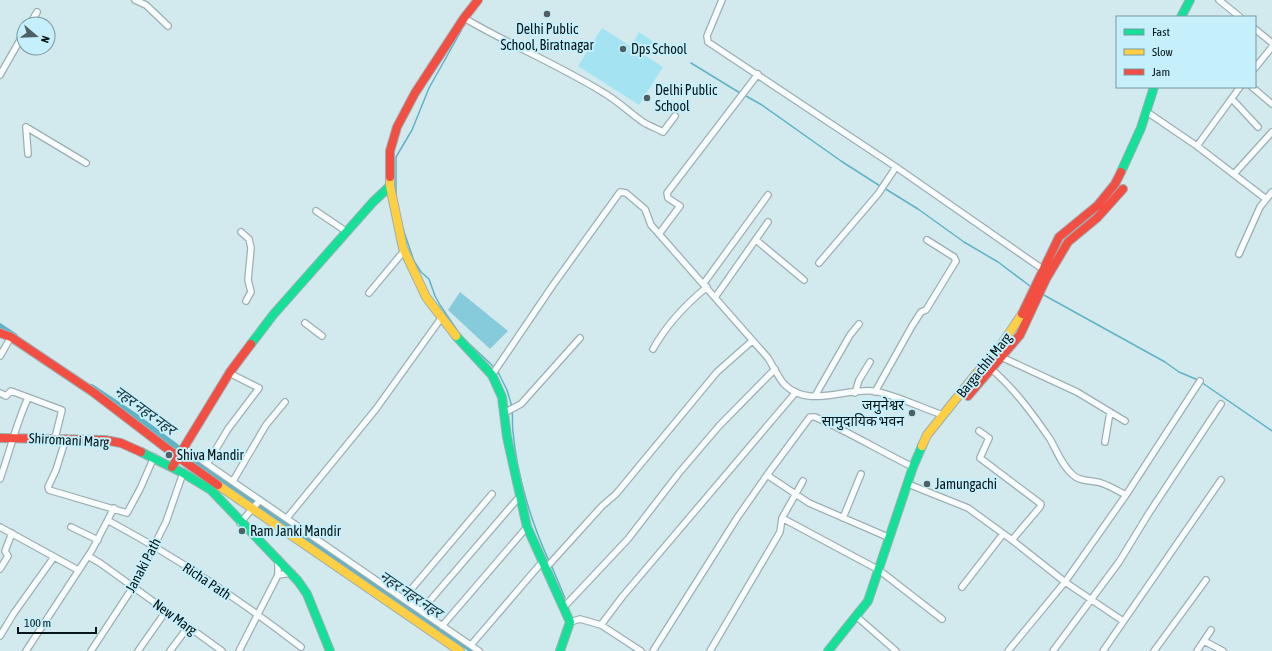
<svg xmlns="http://www.w3.org/2000/svg" width="1272" height="651" viewBox="0 0 1272 651" font-family="'Asap Condensed','Noto Sans Devanagari',sans-serif">
<rect width="100%" height="100%" fill="#d2e9ee"/>
<path fill="#a4e4f2" d="M 602,28 L 663,67 L 639,105 L 578,66 Z
M 639,32 L 657,44 L 651,55 L 633,43 Z"/>
<path fill="#86cbdb" d="M 460,292 L 508,331 L 490,349 L 448,310 Z"/>
<g fill="none" stroke-linecap="round" stroke-linejoin="round">
<path stroke="#5eb4c6" stroke-width="1.5" d="M 691,63 L 740,93
M 746,96 L 762,105 L 841,161 L 880,186
M 884,188 L 918,209 L 964,242 L 998,262 L 1030,286
M 396,195 L 396,157 L 412,130 L 429,88 L 461,31
M 402,226 L 414,261 L 421,272 L 429,279 L 435,296 L 440,305 L 461,336 L 494,367
M 1042,294 L 1165,362 L 1179,372 L 1198,380
M 498,372 L 507,390 L 512,407
M 1201,382 L 1272,431
M 512,411 C 513,418 512,425 513,432 C 517,475 531,522 549,561
M 552,567 L 565,598"/>
<path stroke="#5eb4c6" stroke-width="5.5" d="M 0,326 L 15,336
M 92,387 L 134,415 L 204,467 L 473,651"/>
<defs>
<path id="street" d="M 135,0 L 146,5 L 168,26
M 722,0 L 707,36 L 708,42 L 896,167 L 1044,270
M 1219,0 L 1240,17
M 464,18 C 510,45 559,65 604,93 C 618,101 630,113 643,122 C 649,126 656,128 663,132 L 675,116
M 30,24 L 37,12
M 1255,29 L 1272,43
M 1255,68 L 1272,47
M 758,74 L 667,193 L 668,198 L 680,206 L 659,234 L 768,358 C 773,366 778,377 784,384 C 808,409 844,388 873,391 C 891,393 924,409 943,415
M 0,75 L 24,33
M 1252,87 L 1272,104
M 1232,99 L 1258,127
M 1147,112 L 1197,146 L 1266,199
M 26,127 L 86,163
M 26,127 L 28,154
M 1197,146 L 1240,87
M 1234,174 L 1272,132
M 316,211 L 347,232
M 241,232 L 249,239 L 251,248 L 248,280 L 251,292 L 246,301
M 756,240 L 804,280
M 1239,254 L 1260,207 L 1272,192
M 819,263 L 878,194 L 896,167
M 704,283 L 768,195
M 369,293 L 404,251
M 716,296 L 768,222
M 305,323 L 322,336
M 653,349 C 667,324 685,305 707,287
M 0,356 L 11,337
M 999,356 L 1077,392 L 1125,421
M 989,367 C 1014,388 1032,413 1050,439 C 1057,451 1062,466 1073,475 C 1080,482 1092,480 1101,483 C 1110,486 1118,491 1126,495
M 492,375 L 553,285 L 620,192 L 626,193 L 645,209 L 651,225 L 659,234
M 875,392 L 912,326 L 921,312 L 926,310 L 956,261 L 954,257 L 927,240
M 0,393 L 6,396 L 11,391 L 62,410 L 55,438
M 855,393 L 859,380 L 870,362
M 815,396 L 850,335 L 859,324
M 504,413 L 521,404 L 580,338
M 979,431 L 989,438 L 980,458 L 1041,504 L 1040,507 L 1012,540
M 66,438 L 56,470 L 48,487 L 49,490 L 127,513 L 140,489 L 154,457
M 1105,442 L 1110,412
M 184,448 L 479,651
M 207,464 L 228,429 L 259,388 L 229,373
M 767,475 L 810,417 L 815,417 C 849,432 880,451 913,467
M 0,479 C 10,451 16,424 28,398
M 233,481 L 266,425 L 285,402
M 908,484 L 968,508 L 1012,540 L 1065,582 L 1123,621
M 287,518 L 376,409 L 442,317
M 782,518 L 879,570 L 942,619
M 843,518 L 861,474
M 109,521 C 176,557 240,600 301,647
M 240,523 L 260,500
M 0,527 L 78,570
M 71,527 L 98,540
M 88,556 L 100,563 L 222,651
M 278,559 L 278,575
M 546,568 L 602,506 L 616,494 L 717,372 L 752,341
M 0,569 L 8,556 L 5,551 L 12,533
M 962,587 L 1003,534
M 403,599 L 492,494
M 564,607 L 628,539 L 679,473 L 719,426 L 775,369
M 421,611 L 520,496
M 856,616 L 896,651
M 570,622 L 580,619 L 601,625 L 622,597 L 796,392
M 601,625 L 641,651
M 442,626 L 527,527
M 0,636 L 14,613 L 54,557
M 1204,641 L 1223,651
M 471,645 L 543,561
M 26,651 L 92,550 L 114,508
M 91,651 L 133,587 L 166,522 L 183,473
M 138,651 L 166,611
M 170,651 L 188,627
M 239,651 L 278,575 L 292,573
M 653,651 L 737,518 L 767,475 L 809,503 L 890,538
M 710,651 L 780,532 L 782,518 L 803,481
M 1008,651 L 1065,582 L 1126,495 L 1200,381
M 1053,651 L 1119,562 L 1149,513 L 1221,404
M 1103,651 L 1221,480
M 1154,651 L 1206,580
M 1197,651 L 1211,630"/>
<path id="fast" d="M 1181,17 L 1190,0
M 1121,172 L 1141,128 L 1154,87
M 456,336 L 492,375 L 502,397 L 507,437 L 527,527 L 570,622 L 560,651
M 251,344 L 273,315 L 373,202 L 390,186
M 141,452 L 183,473 L 211,490 L 298,581 L 307,594 L 330,651
M 828,651 L 868,601 L 913,467 L 922,446"/>
<path id="slow" d="M 390,177 L 390,186 L 403,248 L 426,297 L 456,336
M 922,446 L 927,435 L 976,374 L 995,354 L 1022,314
M 218,485 L 460,651"/>
<path id="jam" d="M 390,177 L 390,151 L 397,127 L 415,93 L 464,18 L 478,0
M 1022,314 L 1059,237 L 1098,205 L 1115,184 L 1121,172
M 0,333 L 11,337 L 93,392 L 178,457 L 218,485
M 968,396 L 1020,335 L 1046,279 L 1068,242 L 1097,218 L 1123,189
M 0,438 L 105,440 L 121,443 L 141,452
M 172,467 L 230,372 L 251,344"/>
</defs>
<use href="#street" stroke="#9dafb3" stroke-width="8"/>
<use href="#fast" stroke="#9dafb3" stroke-width="10"/>
<use href="#slow" stroke="#9dafb3" stroke-width="10"/>
<use href="#jam" stroke="#9dafb3" stroke-width="10"/>
<use href="#street" stroke="#f8fcfc" stroke-width="5.5"/>
<use href="#fast" stroke="#16e098" stroke-width="8"/>
<use href="#slow" stroke="#ffcf43" stroke-width="8"/>
<use href="#jam" stroke="#f24e42" stroke-width="8"/>
</g>
<g fill="#4d6064" stroke="#c5f0fb" stroke-width="1.5">
<circle cx="547" cy="14" r="4"/>
<circle cx="623" cy="49" r="4"/>
<circle cx="647" cy="98" r="4"/>
<circle cx="912" cy="413" r="4"/>
<circle cx="169" cy="455" r="4"/>
<circle cx="927" cy="484" r="4"/>
<circle cx="242" cy="531" r="4"/>
</g>
<g text-anchor="middle" dominant-baseline="central" stroke-width="4" stroke-linejoin="round" paint-order="stroke">
<g font-size="14" fill="#061619" stroke="#c5f0fb" text-anchor="start">
<text x="547" y="29" text-anchor="middle">Delhi Public<tspan x="547" dy="16">School, Biratnagar</tspan></text>
<text x="631" y="49">Dps School</text>
<text x="655" y="90">Delhi Public<tspan x="655" dy="16">School</tspan></text>
<text x="904" y="405" text-anchor="end">जमुनेश्वर<tspan x="904" dy="16">सामुदायिक भवन</tspan></text>
<text x="177" y="455">Shiva Mandir</text>
<text x="935" y="484">Jamungachi</text>
<text x="250" y="531">Ram Janki Mandir</text>
</g>
<g font-size="14" fill="#061619" stroke="#c5f0fb">
<text transform="translate(984 365) rotate(-51)">Bargachhi Marg</text>
<text transform="translate(69 440) rotate(3)">Shiromani Marg</text>
<text transform="translate(143 565) rotate(-62)">Janaki Path</text>
<text transform="translate(207 581) rotate(34)">Richa Path</text>
<text transform="translate(175 617) rotate(36)">New Marg</text>
</g>
<g font-size="15" font-style="italic" fill="#233b41" stroke="#c5f0fb">
<text transform="translate(145 410) rotate(36)">नहर नहर नहर</text>
<text transform="translate(411 594) rotate(34)">नहर नहर नहर</text>
</g>
</g>
<rect x="1116" y="16" width="140" height="72" fill="#c5f0fb" stroke="#7999a1"/>
<rect x="1124" y="29" width="20" height="6" fill="#16e098" stroke="#7999a1"/>
<text x="1152" y="36" font-size="12" fill="#061619">Fast</text>
<rect x="1124" y="49" width="20" height="6" fill="#ffcf43" stroke="#7999a1"/>
<text x="1152" y="56" font-size="12" fill="#061619">Slow</text>
<rect x="1124" y="69" width="20" height="6" fill="#f24e42" stroke="#7999a1"/>
<text x="1152" y="76" font-size="12" fill="#061619">Jam</text>
<g transform="translate(36 36) rotate(109)"><circle r="19" fill="#c5f0fb" stroke="#7999a1"/>
<path d="M0-3L7 15L0 10L-7 15Z" fill="#4d6064"/>
<text y="-6" font-size="11" font-weight="bold" text-anchor="middle" fill="#061619">N</text>
</g>
<path d="M18 627v6h78v-6" fill="none" stroke="#061619" stroke-width="2"/>
<text x="24" y="627" font-size="12" fill="#061619" stroke="#c5f0fb" stroke-width="3" paint-order="stroke">100 m</text>
</svg>
